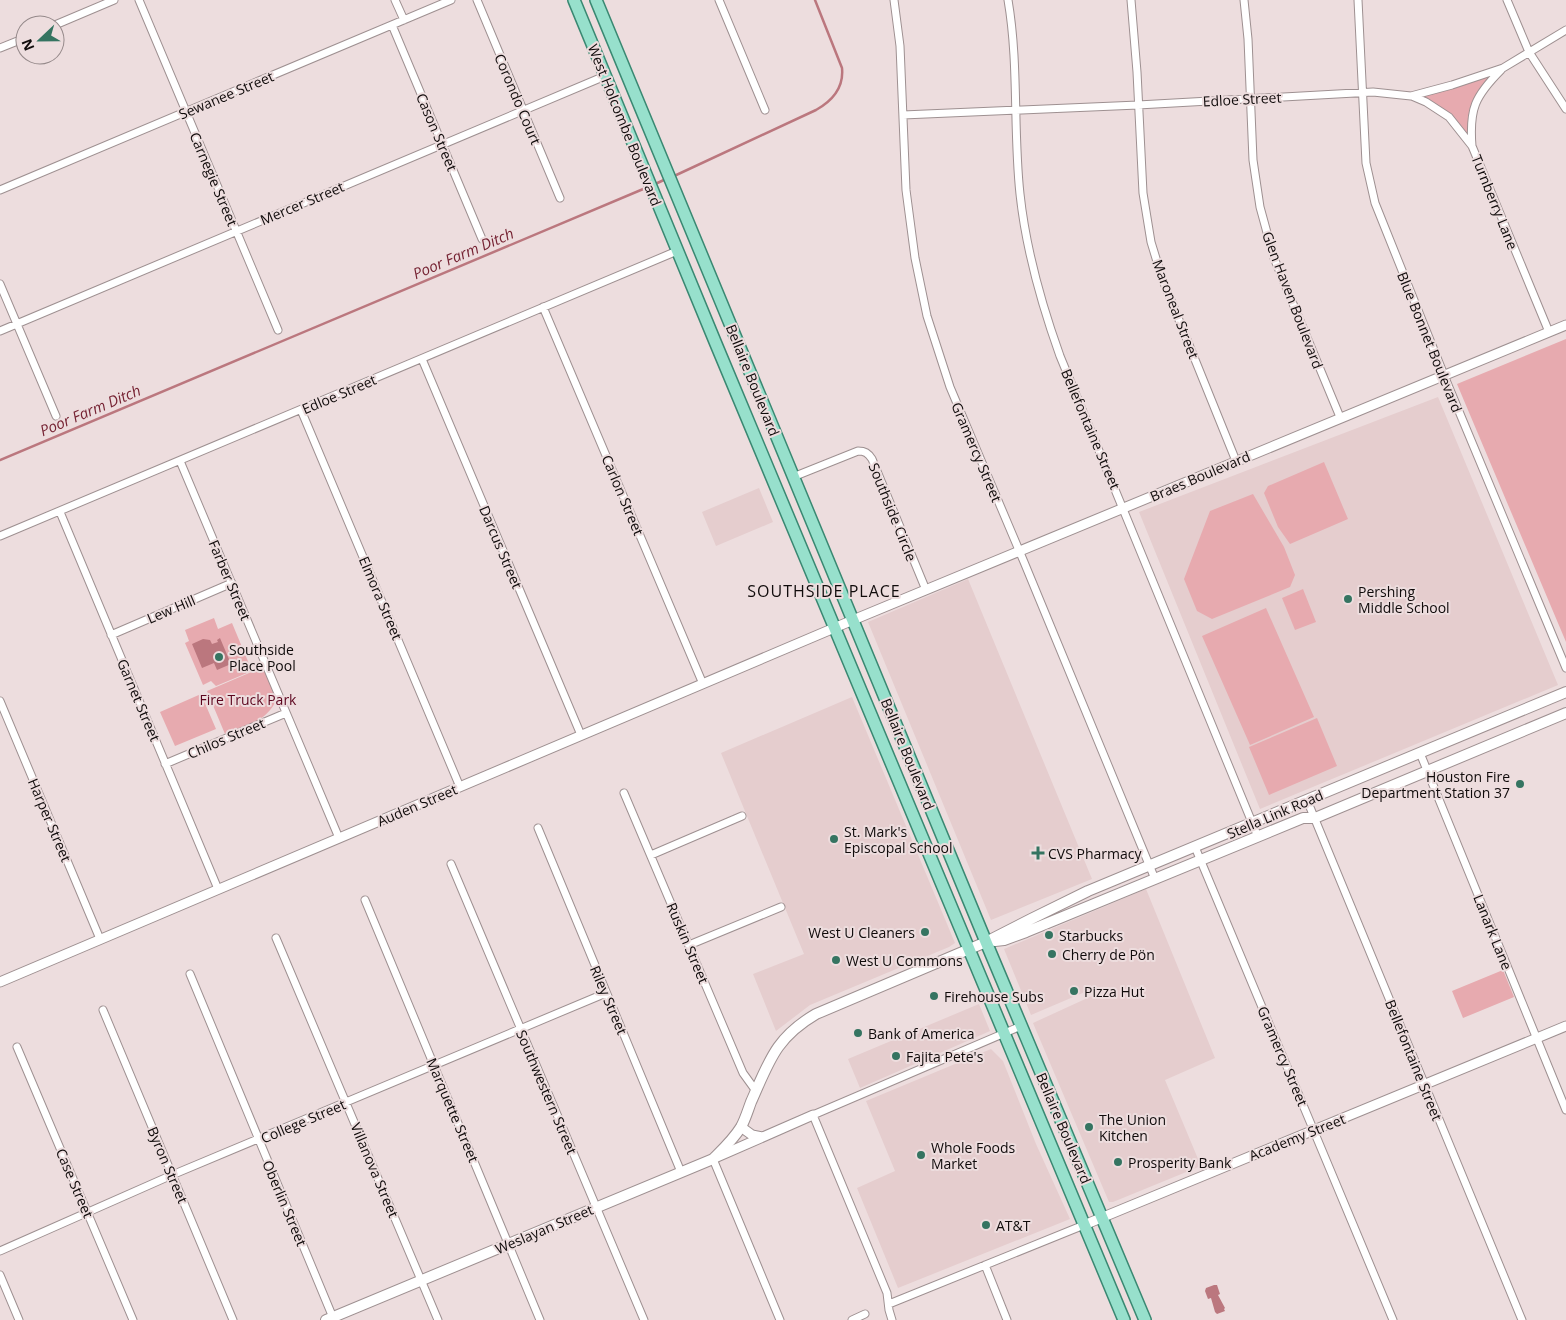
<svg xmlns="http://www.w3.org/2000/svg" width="1566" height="1320" viewBox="0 0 1566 1320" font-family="'Open Sans',sans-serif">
<rect width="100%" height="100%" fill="#edddde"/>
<path fill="#e5cdce" d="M 1438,397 L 1558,685 L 1260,809 L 1139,512 Z
M 759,488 L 773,522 L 716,546 L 702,512 Z
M 968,579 L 1092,879 L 991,920 L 868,622 Z
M 852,697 L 955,943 L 949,947 L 810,1005 L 776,1031 L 753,974 L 804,954 L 721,753 Z
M 1146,889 L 1215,1058 L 1165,1080 L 1201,1166 L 1113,1202 L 1109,1202 L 1033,1023 L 1094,995 L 1092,989 L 1031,1015 L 1004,949 Z
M 979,1004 L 990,1031 L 860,1088 L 848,1059 Z
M 991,1049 L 1003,1061 L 1036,1144 L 1070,1219 L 898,1288 L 857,1188 L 895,1171 L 866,1101 Z"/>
<path fill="#e7aaaf" d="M 1503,68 L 1476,105 L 1472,146 L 1449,117 L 1411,96 Z
M 1566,339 L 1566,642 L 1457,384 Z
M 1324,462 L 1348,519 L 1290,544 L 1278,527 L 1264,493 L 1268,486 Z
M 1253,494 L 1284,547 L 1295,575 L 1290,587 L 1212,619 L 1197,611 L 1184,579 L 1210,511 Z
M 1303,589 L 1316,622 L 1295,630 L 1282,598 Z
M 1266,608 L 1314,717 L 1250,745 L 1202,636 Z
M 214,618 L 218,629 L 232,623 L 252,671 L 216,686 L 211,681 L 203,685 L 185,643 L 189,641 L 185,630 Z
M 263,667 L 277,699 C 266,722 248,725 225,734 L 207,691 Z
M 201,694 L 216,729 L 175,746 L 160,712 Z
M 1317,718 L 1337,766 L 1269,795 L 1249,747 Z
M 1503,970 L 1514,997 L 1463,1018 L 1452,991 Z"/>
<path fill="#bb777e" d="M 220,638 L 231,664 L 217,670 L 214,663 L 202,668 L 192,644 L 203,639 L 210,640 L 212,644 L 218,642 L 217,640 Z
M 1214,1285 L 1217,1285 L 1220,1294 L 1218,1295 L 1225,1308 L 1224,1309 L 1225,1311 L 1217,1314 L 1215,1312 L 1211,1298 L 1208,1299 L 1205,1291 L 1206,1288 Z"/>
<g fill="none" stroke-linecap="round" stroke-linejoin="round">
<path stroke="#bb777e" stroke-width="2.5" d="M 672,177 L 816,110 C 832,101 844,88 842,68 L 815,0
M 653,185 L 666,179
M 0,460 L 648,187"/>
<defs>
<path id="minor" d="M 139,0 L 278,330
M 395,0 L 404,20
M 477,0 L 560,198
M 719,0 L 765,110
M 894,0 L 900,46 L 906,190 L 915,258 L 927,316 L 950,387 L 1024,562 L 1155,879
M 1008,0 C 1019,64 1013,130 1020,194 C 1026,250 1041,303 1060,356 L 1258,837
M 1131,0 L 1137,72 L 1143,193 L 1151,242 L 1162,278 L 1236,461
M 1244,0 L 1248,39 L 1253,160 L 1260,207 L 1274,258 L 1340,417
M 1358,0 L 1366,163 L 1375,203 L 1448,385 L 1566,668
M 1507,0 L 1529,52 L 1566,109
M 55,25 L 114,0
M 392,25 L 482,239
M 0,48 L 25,38
M 1412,96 L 1426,102 L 1449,117 L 1472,146 L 1549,332
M 903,115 L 1138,105 L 1373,92 L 1411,96 L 1452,85 L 1503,68 L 1566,30
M 1472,146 C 1469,109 1475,96 1501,70
M 0,190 L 451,0
M 0,284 L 56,416
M 543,307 L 703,684
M 0,331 L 605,76
M 422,359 L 581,735
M 301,410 L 460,787
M 180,461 L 339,838
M 793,477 L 858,451 C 865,451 868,453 872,459 L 926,590
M 60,512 L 218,889
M 0,536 L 677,251
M 111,635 L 232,583
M 0,701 L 100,939
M 1420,753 L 1566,1110
M 165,764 L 286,713
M 624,793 L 743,1073 L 756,1091
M 1307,800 L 1522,1320
M 538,828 L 681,1172
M 1195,847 L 1393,1320
M 651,855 L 742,816
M 451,864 L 644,1320
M 365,900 L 540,1320
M 276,938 L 438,1320
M 689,945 L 781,907
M 190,974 L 334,1320
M 103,1010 L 233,1320
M 17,1047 L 133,1320
M 713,1159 L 780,1320
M 0,1251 L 172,1175 L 606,993
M 985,1265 L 1007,1320
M 0,1275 L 19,1320
M 889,1304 L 1084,1225
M 852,1320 L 865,1314
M 892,1320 L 889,1310 L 887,1293 L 813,1115 L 1021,1026"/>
<path id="tertiary" d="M 0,982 L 853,620 L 1566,325
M 741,1127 L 752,1135 L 762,1137
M 715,1158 L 813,1115
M 1084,1225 L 1566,1026"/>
<path id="secondary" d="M 995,941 L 1004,940 L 1026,932 L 1303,818 L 1315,818 L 1566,713
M 326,1320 L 713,1159 C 723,1149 733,1140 741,1127 C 745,1120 748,1110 751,1102 C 769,1062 775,1038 816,1014 L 986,942 L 1031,919 L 1088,891 L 1566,692"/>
<path id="primary" d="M 574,0 L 716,344 L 1124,1320
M 596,0 L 986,942 L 1145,1320"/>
</defs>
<use href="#minor" stroke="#9e9091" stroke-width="9"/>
<use href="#tertiary" stroke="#9e9091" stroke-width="11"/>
<use href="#secondary" stroke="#9e9091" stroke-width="12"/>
<use href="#primary" stroke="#3a8872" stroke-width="14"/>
<use href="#minor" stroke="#fff" stroke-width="7"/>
<use href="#tertiary" stroke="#fff" stroke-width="9"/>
<use href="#secondary" stroke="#fff" stroke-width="10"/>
<use href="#primary" stroke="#97e0cc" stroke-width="11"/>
</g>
<g fill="#357461" stroke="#edddde" stroke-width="2">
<circle cx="1348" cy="599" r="5"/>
<circle cx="219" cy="657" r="5"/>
<circle cx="1520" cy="784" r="5"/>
<circle cx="834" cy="839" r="5"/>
<path d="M1035.5 845.5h5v5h5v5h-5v5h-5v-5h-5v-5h5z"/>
<circle cx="925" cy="932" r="5"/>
<circle cx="1049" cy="935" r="5"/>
<circle cx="1052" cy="954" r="5"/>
<circle cx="836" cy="960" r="5"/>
<circle cx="1074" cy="991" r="5"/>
<circle cx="934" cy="996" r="5"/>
<circle cx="858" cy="1033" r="5"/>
<circle cx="896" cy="1056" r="5"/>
<circle cx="1089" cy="1127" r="5"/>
<circle cx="921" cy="1155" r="5"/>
<circle cx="1118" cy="1162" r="5"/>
<circle cx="986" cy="1225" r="5"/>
</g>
<g text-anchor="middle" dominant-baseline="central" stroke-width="4" stroke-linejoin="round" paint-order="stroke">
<g font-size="14" fill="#100b0b" stroke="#edddde">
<text transform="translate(226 95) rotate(-23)">Sewanee Street</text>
<text transform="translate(518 99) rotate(67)">Corondo Court</text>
<text transform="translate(1242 99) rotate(-3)">Edloe Street</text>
<text transform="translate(625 125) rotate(68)">West Holcombe Boulevard</text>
<text transform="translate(437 132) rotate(67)">Cason Street</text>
<text transform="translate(214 179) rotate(67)">Carnegie Street</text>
<text transform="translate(1495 202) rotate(68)">Turnberry Lane</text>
<text transform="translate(302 203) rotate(-23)">Mercer Street</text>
<text transform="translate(1293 300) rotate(69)">Glen Haven Boulevard</text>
<text transform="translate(1176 309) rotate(69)">Maroneal Street</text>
<text transform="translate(1430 342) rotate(68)">Blue Bonnet Boulevard</text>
<text transform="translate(753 380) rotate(68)">Bellaire Boulevard</text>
<text transform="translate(339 394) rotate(-23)">Edloe Street</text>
<text transform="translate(1091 429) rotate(67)">Bellefontaine Street</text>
<text transform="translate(977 452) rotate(67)">Gramercy Street</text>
<text transform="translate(1200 476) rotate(-23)">Braes Boulevard</text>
<text transform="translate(623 495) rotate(67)">Carlon Street</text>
<text transform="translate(893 512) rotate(68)">Southside Circle</text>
<text transform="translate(501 547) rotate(67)">Darcus Street</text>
<text transform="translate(230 580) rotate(67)">Farber Street</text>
<text transform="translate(381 598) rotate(67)">Elmora Street</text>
<text transform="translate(171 609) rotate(-23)">Lew Hill</text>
<text transform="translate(139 700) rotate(67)">Garnet Street</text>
<text transform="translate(226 738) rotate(-23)">Chilos Street</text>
<text transform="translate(908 754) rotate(68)">Bellaire Boulevard</text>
<text transform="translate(417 805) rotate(-23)">Auden Street</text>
<text transform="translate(1275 814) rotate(-23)">Stella Link Road</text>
<text transform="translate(50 820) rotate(67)">Harper Street</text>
<text transform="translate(1493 932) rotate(68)">Lanark Lane</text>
<text transform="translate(688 943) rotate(67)">Ruskin Street</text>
<text transform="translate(609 1000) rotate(67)">Riley Street</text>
<text transform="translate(1283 1056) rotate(67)">Gramercy Street</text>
<text transform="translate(1414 1060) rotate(68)">Bellefontaine Street</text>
<text transform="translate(547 1092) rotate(67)">Southwestern Street</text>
<text transform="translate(453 1110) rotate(67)">Marquette Street</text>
<text transform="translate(303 1121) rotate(-23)">College Street</text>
<text transform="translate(1064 1128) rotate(67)">Bellaire Boulevard</text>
<text transform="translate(1297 1137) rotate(-22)">Academy Street</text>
<text transform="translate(168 1165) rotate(67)">Byron Street</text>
<text transform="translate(375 1170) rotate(67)">Villanova Street</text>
<text transform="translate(75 1183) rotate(67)">Case Street</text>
<text transform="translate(285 1203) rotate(67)">Oberlin Street</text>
<text transform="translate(544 1229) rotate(-23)">Weslayan Street</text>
</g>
<g font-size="14" fill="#100b0b" stroke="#edddde" text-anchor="start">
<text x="1358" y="591">Pershing<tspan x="1358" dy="16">Middle School</tspan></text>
<text x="229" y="649">Southside<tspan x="229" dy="16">Place Pool</tspan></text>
<text x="1510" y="776" text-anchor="end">Houston Fire<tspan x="1510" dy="16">Department Station 37</tspan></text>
<text x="844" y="831">St. Mark's<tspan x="844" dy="16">Episcopal School</tspan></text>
<text x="1048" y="853">CVS Pharmacy</text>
<text x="915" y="932" text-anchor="end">West U Cleaners</text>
<text x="1059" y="935">Starbucks</text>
<text x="1062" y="954">Cherry de Pön</text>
<text x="846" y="960">West U Commons</text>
<text x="1084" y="991">Pizza Hut</text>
<text x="944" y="996">Firehouse Subs</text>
<text x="868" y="1033">Bank of America</text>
<text x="906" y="1056">Fajita Pete's</text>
<text x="1099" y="1119">The Union<tspan x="1099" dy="16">Kitchen</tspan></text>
<text x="931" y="1147">Whole Foods<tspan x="931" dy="16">Market</tspan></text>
<text x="1128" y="1162">Prosperity Bank</text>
<text x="996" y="1225">AT&amp;T</text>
</g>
<g font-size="14" fill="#5d061f" stroke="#edddde">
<text x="248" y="699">Fire Truck Park</text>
</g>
<g font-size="15" font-style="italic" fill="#762333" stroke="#edddde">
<text transform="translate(463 253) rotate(-23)">Poor Farm Ditch</text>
<text transform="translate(90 410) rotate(-23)">Poor Farm Ditch</text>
</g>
<g font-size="16" letter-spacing="1" fill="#100b0b" stroke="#edddde">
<text x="824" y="591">SOUTHSIDE PLACE</text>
</g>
</g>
<g transform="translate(40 40) rotate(248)"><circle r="24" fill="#edddde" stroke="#95898a"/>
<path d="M0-4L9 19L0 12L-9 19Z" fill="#357461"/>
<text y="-8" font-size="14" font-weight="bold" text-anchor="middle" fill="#100b0b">N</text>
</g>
</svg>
